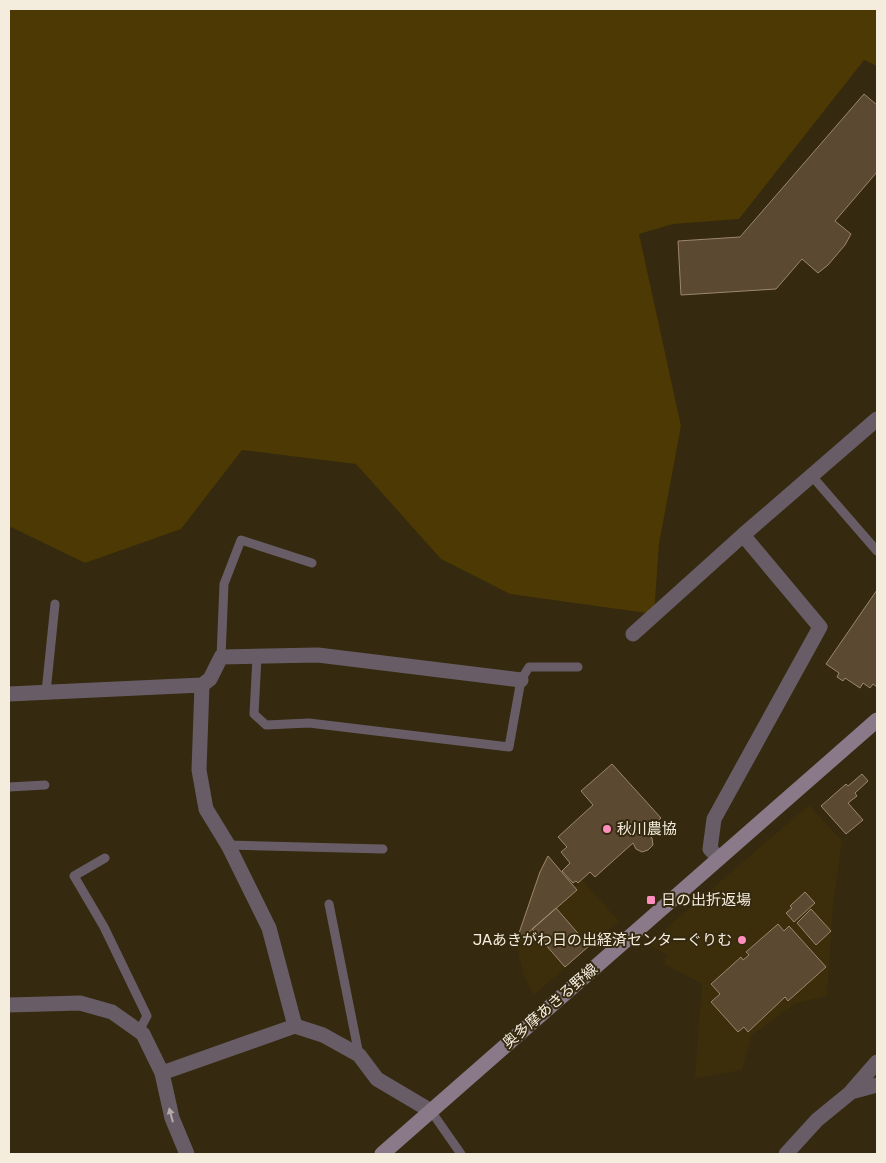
<svg xmlns="http://www.w3.org/2000/svg" width="886" height="1163" viewBox="0 0 886 1163" font-family="Rubik,'Noto Sans JP',sans-serif">
<rect width="100%" height="100%" fill="#35290f"/>
<path fill="#3c2e0b" d="M 809,805 L 842,841 L 833,905 L 827,996 L 796,1003 L 752,1035 L 742,1070 L 695,1078 L 702,984 L 664,964 L 667,955 L 648,944 Z
M 547,855 L 575,886 L 582,880 L 619,921 L 534,995 L 524,976 L 519,956 L 517,937 L 538,872 Z"/>
<path fill="#4c3903" d="M 9,9 L 877,9 L 877,66 L 864,60 L 739,219 L 673,224 L 639,234 L 681,426 L 659,544 L 654,614 L 510,594 L 441,559 L 356,464 L 242,450 L 181,529 L 85,563 L 13,528 L 9,527 Z"/>
<path fill="#5b4931" stroke="#9c876e" d="M 864,94 L 877,105 L 877,172 L 835,221 L 851,234 L 845,245 L 828,265 L 818,273 L 802,259 L 776,289 L 681,295 L 678,241 L 740,237 Z
M 877,590 L 877,687 L 873,684 L 870,688 L 863,683 L 860,688 L 845,678 L 843,681 L 837,677 L 839,673 L 826,664 Z
M 612,764 L 661,818 L 645,832 L 652,838 L 653,845 L 648,850 L 642,852 L 636,849 L 633,843 L 595,877 L 590,872 L 578,883 L 576,881 L 573,883 L 562,871 L 570,863 L 561,852 L 567,847 L 558,837 L 593,805 L 581,791 Z
M 862,774 L 868,781 L 855,793 L 857,796 L 848,803 L 863,820 L 846,834 L 821,806 L 846,784 L 848,786 Z
M 548,856 L 577,890 L 519,941 L 518,936 L 540,872 Z
M 805,892 L 815,903 L 794,922 L 786,913 L 792,908 L 790,906 Z
M 556,908 L 589,946 L 565,967 L 532,929 Z
M 811,909 L 831,931 L 816,945 L 797,923 Z
M 778,924 L 784,931 L 789,926 L 826,967 L 788,1001 L 785,997 L 748,1032 L 744,1027 L 738,1032 L 711,1002 L 720,994 L 711,984 L 741,957 L 743,960 L 749,955 L 746,952 Z"/>
<g fill="none" stroke-linecap="round" stroke-linejoin="round">
<path stroke="#685d67" stroke-width="9" d="M 811,475 L 877,551
M 221,657 L 224,584 L 241,540 L 312,563
M 257,657 L 254,714 L 266,725 L 309,723 L 509,747 L 521,680 L 529,667 L 578,667
M 46,692 L 55,604
M 9,787 L 45,785
M 228,845 L 383,849
M 105,858 L 74,876 L 104,927 L 147,1016 L 139,1031
M 329,904 L 359,1055
M 431,1111 L 461,1154"/>
<path stroke="#685d67" stroke-width="15" d="M 633,634 L 743,535
M 202,685 L 199,770 L 206,809 L 228,845 L 269,928 L 295,1026
M 9,694 L 202,685 L 210,679 L 221,657 L 318,655 L 521,680
M 719,858 L 710,849 L 714,819 L 820,627 L 743,535 L 877,419
M 9,1005 L 80,1003 L 112,1012 L 143,1034 L 162,1073 L 172,1118 L 187,1154
M 162,1073 L 295,1026 L 323,1035 L 359,1055 L 377,1079 L 431,1111
M 851,1092 L 877,1085
M 786,1154 L 817,1120 L 850,1093 L 877,1062"/>
<path stroke="#8a7988" stroke-width="15" d="M 382,1154 L 877,720"/>
</g>
<defs><path id="oneway-solid" d="M-6-.8H1V-3.2L6.5 0L1 3.2V.8H-6Z" transform="scale(1.25)"/></defs>
<use fill="#b5aca8" href="#oneway-solid" transform="translate(171 1115) rotate(-105)"/>
<g fill="#fe8ebd" stroke="#35290f" stroke-width="2">
<circle cx="607" cy="829" r="5"/>
<rect x="646" y="895" width="10" height="10" rx="2.5"/>
<circle cx="742" cy="940" r="5"/>
</g>
<g text-anchor="middle" dominant-baseline="central" stroke-width="4" stroke-linejoin="round" paint-order="stroke">
<g font-size="15" fill="#f4edde" stroke="#35290f" text-anchor="start">
<text x="617" y="829">秋川農協</text>
<text x="661" y="900">日の出折返場</text>
<text x="732" y="940" text-anchor="end">JAあきがわ日の出経済センターぐりむ</text>
</g>
<g font-size="15" fill="#f4edde" stroke="#35290f">
<text transform="translate(550 1006) rotate(-41)">奥多摩あきる野線</text>
</g>
</g>
<rect width="886" height="1163" fill="none" stroke="#f4edde" stroke-width="20"/>
</svg>
